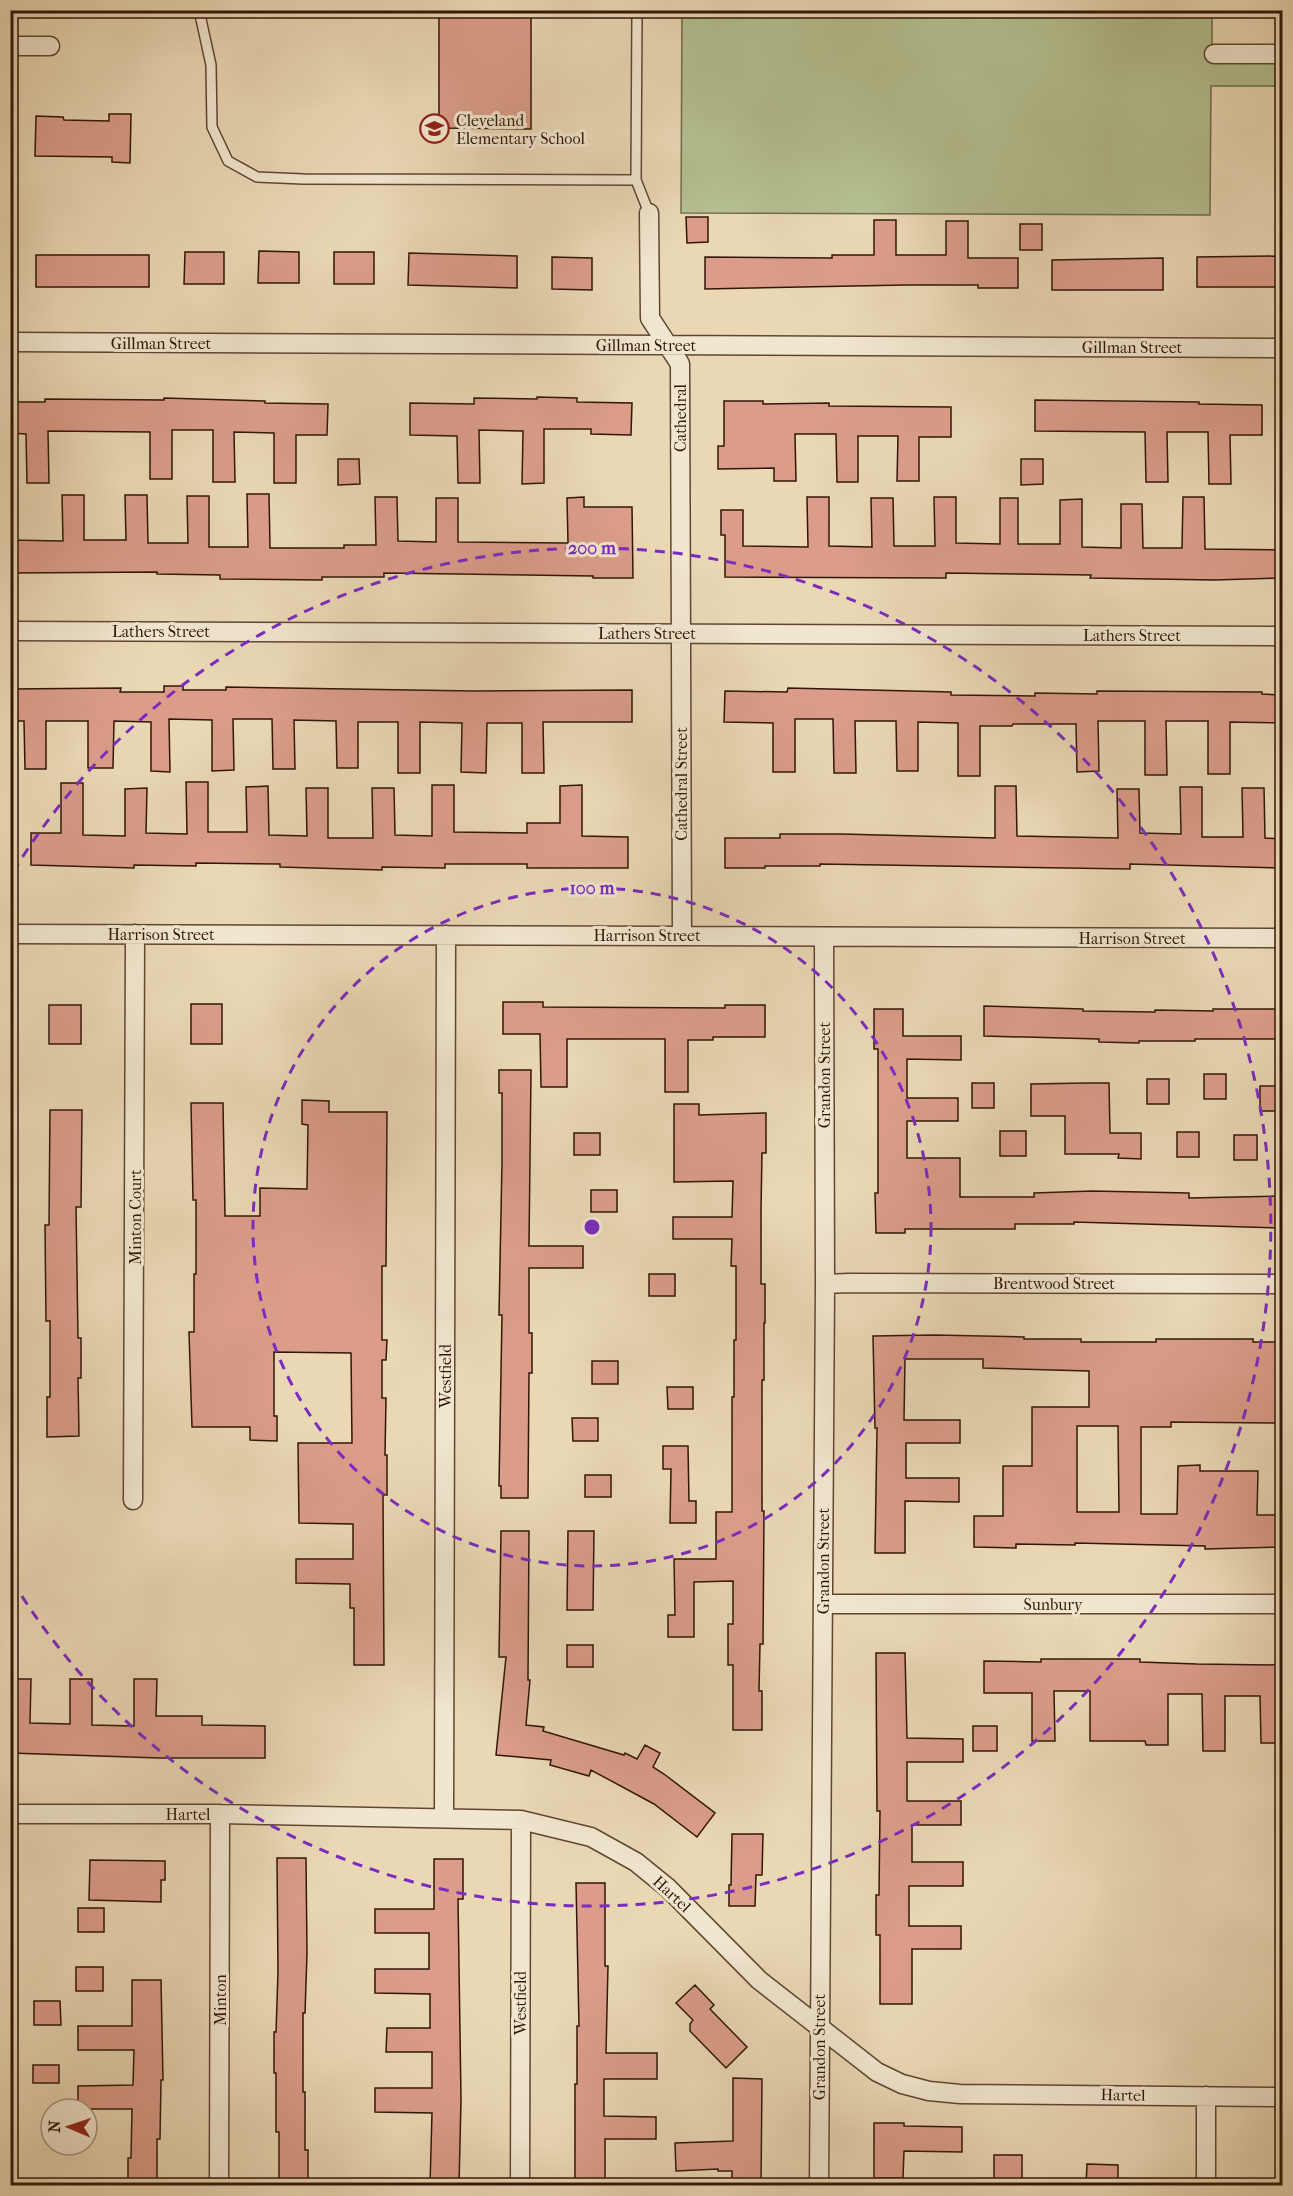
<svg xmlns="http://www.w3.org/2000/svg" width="1293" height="2196" viewBox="0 0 1293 2196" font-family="'IM FELL French Canon',serif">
<rect width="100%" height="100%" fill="#ead8b5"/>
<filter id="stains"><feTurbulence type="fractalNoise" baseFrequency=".00333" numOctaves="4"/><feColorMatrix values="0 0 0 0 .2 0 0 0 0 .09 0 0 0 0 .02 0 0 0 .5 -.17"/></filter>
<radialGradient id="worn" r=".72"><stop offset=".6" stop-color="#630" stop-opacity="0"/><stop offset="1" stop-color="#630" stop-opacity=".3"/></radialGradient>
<path fill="#b4bf90" stroke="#736a4b" stroke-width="1.5" d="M 682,11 L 1212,11 L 1212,54 L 1282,55 L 1282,86 L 1211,86 L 1210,215 L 681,213 Z"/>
<path fill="#db9d8a" stroke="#321606" stroke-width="1.5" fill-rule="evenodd" d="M 439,10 L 531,10 L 531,129 L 439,128 Z
M 109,114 L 131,114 L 130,163 L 112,162 L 112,157 L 35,156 L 36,116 L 63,117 L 64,120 L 109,121 Z
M 686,217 L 708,217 L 708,242 L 687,243 Z
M 874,220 L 896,220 L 896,255 L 946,255 L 946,221 L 968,221 L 968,258 L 1018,258 L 1018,288 L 978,288 L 978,285 L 906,285 L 705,289 L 705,257 L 832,258 L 832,255 L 874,255 Z
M 1020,224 L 1042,224 L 1042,250 L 1020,250 Z
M 259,251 L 299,252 L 299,283 L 258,283 Z
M 185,252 L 224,252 L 224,284 L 184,284 Z
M 334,252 L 374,252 L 374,284 L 334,284 Z
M 409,253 L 517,256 L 517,288 L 408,285 Z
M 36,255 L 149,255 L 149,287 L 36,287 Z
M 1282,256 L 1282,287 L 1197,287 L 1197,257 Z
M 552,257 L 592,258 L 592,290 L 552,289 Z
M 1163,258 L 1163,290 L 1052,290 L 1052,260 Z
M 537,397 L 577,398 L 577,402 L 632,403 L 631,435 L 591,434 L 591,429 L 544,429 L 544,483 L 522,484 L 523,431 L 479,430 L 480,483 L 458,483 L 457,436 L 410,435 L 410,403 L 474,404 L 474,398 L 537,399 Z
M 164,398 L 265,401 L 265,403 L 328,404 L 327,435 L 296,435 L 296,483 L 274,483 L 274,433 L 234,432 L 235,482 L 213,482 L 213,430 L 172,430 L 172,479 L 150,479 L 150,432 L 48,431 L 49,483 L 27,483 L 26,434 L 10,433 L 10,402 L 45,402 L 45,399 L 164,400 Z
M 1035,400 L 1199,402 L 1199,404 L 1262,405 L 1262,435 L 1230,435 L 1231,484 L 1209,484 L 1208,432 L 1167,432 L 1168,482 L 1146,482 L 1145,432 L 1035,431 Z
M 724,401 L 763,401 L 763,404 L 829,403 L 829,406 L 951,407 L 951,437 L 919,437 L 919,481 L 897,481 L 898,436 L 858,436 L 858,482 L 837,482 L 836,434 L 795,434 L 796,481 L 774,481 L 774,468 L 718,469 L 718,446 L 724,446 Z
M 338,459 L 359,459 L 360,484 L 338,485 Z
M 1021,459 L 1043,459 L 1043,484 L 1021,485 Z
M 247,494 L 269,494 L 270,548 L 344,548 L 344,545 L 376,545 L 375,497 L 397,497 L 398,541 L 436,542 L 436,498 L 458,498 L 458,542 L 568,543 L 567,498 L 584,497 L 584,507 L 632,507 L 633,578 L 593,578 L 593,576 L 384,573 L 384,577 L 322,577 L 322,580 L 220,579 L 220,575 L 157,574 L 157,572 L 10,573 L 10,540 L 63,541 L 62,495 L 84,495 L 84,540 L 126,540 L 125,495 L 147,495 L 148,543 L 188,543 L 187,496 L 209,496 L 209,547 L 248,547 Z
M 807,497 L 829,497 L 829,546 L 872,547 L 871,498 L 893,498 L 894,546 L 935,546 L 934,497 L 956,497 L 956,543 L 1000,544 L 1000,498 L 1018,498 L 1018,544 L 1060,544 L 1060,500 L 1082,499 L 1082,547 L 1121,548 L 1121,504 L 1142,504 L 1143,548 L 1182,548 L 1183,497 L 1204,497 L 1205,549 L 1282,550 L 1282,578 L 1215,580 L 1090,578 L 1091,575 L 946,573 L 946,578 L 725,577 L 725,535 L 721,535 L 721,510 L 743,510 L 743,546 L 808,547 Z
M 164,686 L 183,686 L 183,690 L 226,690 L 226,687 L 474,691 L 632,690 L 632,722 L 543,722 L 544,773 L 522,773 L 522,723 L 487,723 L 486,773 L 461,772 L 462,723 L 420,722 L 420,773 L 398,773 L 398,722 L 358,722 L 358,768 L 337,768 L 336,721 L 294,720 L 295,769 L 273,769 L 272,719 L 233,719 L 234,770 L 212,771 L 212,720 L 169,719 L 170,772 L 151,771 L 151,722 L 114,721 L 113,768 L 88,768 L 88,721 L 46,721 L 46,769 L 25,769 L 24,721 L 10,721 L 10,689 L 121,688 L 120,692 L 164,692 Z
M 788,688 L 951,692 L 951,695 L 1035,696 L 1035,693 L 1097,694 L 1097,691 L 1262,692 L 1262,694 L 1282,695 L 1282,723 L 1230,722 L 1230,774 L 1208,774 L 1208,721 L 1166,721 L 1167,775 L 1145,775 L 1145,721 L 1098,721 L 1099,771 L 1077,772 L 1076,724 L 1013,724 L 1012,726 L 980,726 L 980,776 L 958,776 L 958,723 L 918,722 L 918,771 L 897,771 L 896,721 L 855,721 L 856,773 L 834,773 L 833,719 L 795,719 L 795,772 L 773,772 L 773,723 L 724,722 L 725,691 L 787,692 Z
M 186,782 L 208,782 L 208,832 L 247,832 L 246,787 L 268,786 L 269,835 L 307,836 L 306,788 L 328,788 L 328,838 L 373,838 L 372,788 L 394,788 L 395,835 L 432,836 L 432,785 L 454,785 L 454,832 L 527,833 L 527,823 L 560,823 L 560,786 L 582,785 L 582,836 L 628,837 L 628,868 L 527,868 L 527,864 L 445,864 L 445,868 L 382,867 L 382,870 L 280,867 L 280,864 L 196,863 L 196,866 L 134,865 L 134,868 L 31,865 L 31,833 L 61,833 L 61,783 L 83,783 L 83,835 L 125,836 L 125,789 L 147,788 L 146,833 L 187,834 Z
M 995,786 L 1016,786 L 1017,836 L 1118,838 L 1117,789 L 1139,789 L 1140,833 L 1181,834 L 1180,787 L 1202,787 L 1202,837 L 1243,837 L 1242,788 L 1264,788 L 1265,838 L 1282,839 L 1282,868 L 1130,864 L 1130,869 L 820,864 L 820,866 L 765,866 L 765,868 L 725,868 L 725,838 L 780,838 L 780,834 L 841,834 L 995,838 Z
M 503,1002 L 543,1002 L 543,1007 L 725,1008 L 725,1005 L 765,1005 L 765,1037 L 713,1037 L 713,1040 L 688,1040 L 688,1092 L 665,1092 L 665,1039 L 567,1039 L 567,1087 L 541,1087 L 540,1034 L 503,1034 Z
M 191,1004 L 222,1004 L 222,1044 L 191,1044 Z
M 49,1005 L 81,1005 L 81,1044 L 49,1044 Z
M 984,1006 L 1083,1009 L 1083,1011 L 1155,1012 L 1155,1010 L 1213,1011 L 1213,1009 L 1282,1009 L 1282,1039 L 1195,1039 L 1195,1041 L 1139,1041 L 1139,1043 L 1099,1042 L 1099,1039 L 984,1036 Z
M 874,1009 L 903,1009 L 903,1036 L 961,1036 L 961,1060 L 907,1059 L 907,1098 L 958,1098 L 958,1121 L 907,1121 L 907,1158 L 960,1158 L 960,1197 L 1034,1197 L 1034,1193 L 1092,1191 L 1189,1193 L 1189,1198 L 1282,1196 L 1282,1228 L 1074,1222 L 1074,1224 L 1015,1224 L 1015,1229 L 905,1229 L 905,1233 L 876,1233 L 875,1193 L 878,1193 L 878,1049 L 874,1049 Z
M 499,1070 L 531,1070 L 529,1246 L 583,1246 L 583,1268 L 529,1268 L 529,1333 L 532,1333 L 532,1373 L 529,1373 L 528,1498 L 501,1498 L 501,1486 L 499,1486 L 502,1315 L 499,1315 L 502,1162 L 502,1093 L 499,1093 Z
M 1204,1074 L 1226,1074 L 1226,1099 L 1204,1099 Z
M 1147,1079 L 1169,1079 L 1169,1104 L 1147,1104 Z
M 972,1083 L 994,1083 L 994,1108 L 972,1108 Z
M 1086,1083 L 1109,1083 L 1110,1133 L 1141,1133 L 1141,1159 L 1118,1158 L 1119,1154 L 1065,1154 L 1065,1116 L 1031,1116 L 1031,1084 Z
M 1260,1086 L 1282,1086 L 1282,1111 L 1260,1111 Z
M 302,1100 L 329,1101 L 329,1112 L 387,1112 L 386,1266 L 382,1266 L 382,1340 L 387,1340 L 386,1360 L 382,1360 L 382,1398 L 386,1398 L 385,1455 L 387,1455 L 387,1495 L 383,1495 L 384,1665 L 354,1665 L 354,1608 L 350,1608 L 350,1584 L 296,1583 L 296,1559 L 353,1559 L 353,1524 L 299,1523 L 298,1443 L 352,1443 L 351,1353 L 274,1352 L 274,1416 L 277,1416 L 277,1441 L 250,1440 L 250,1427 L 192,1427 L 189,1332 L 194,1332 L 194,1274 L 196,1274 L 196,1200 L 193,1200 L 191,1103 L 223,1103 L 225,1216 L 260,1216 L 260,1188 L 307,1189 L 308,1125 L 302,1124 Z
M 674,1104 L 699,1104 L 699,1115 L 766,1113 L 766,1153 L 762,1153 L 761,1209 L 761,1284 L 765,1284 L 765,1323 L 764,1323 L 764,1380 L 762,1380 L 762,1511 L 764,1511 L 763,1644 L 760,1644 L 759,1691 L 762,1691 L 762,1730 L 733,1730 L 733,1665 L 728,1665 L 728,1624 L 733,1624 L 733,1581 L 694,1582 L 694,1637 L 668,1637 L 668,1615 L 675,1615 L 674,1559 L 716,1559 L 716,1512 L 732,1512 L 732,1397 L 734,1397 L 734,1340 L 736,1340 L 736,1266 L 731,1266 L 732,1239 L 673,1239 L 673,1217 L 732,1217 L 733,1181 L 674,1182 Z
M 50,1110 L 82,1110 L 81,1207 L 76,1207 L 78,1338 L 81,1338 L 81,1378 L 78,1378 L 79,1436 L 47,1437 L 47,1397 L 50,1397 L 50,1321 L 46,1321 L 45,1225 L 49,1225 Z
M 1000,1131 L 1026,1131 L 1026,1156 L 1000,1156 Z
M 1177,1132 L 1199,1132 L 1199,1157 L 1177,1157 Z
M 574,1133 L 600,1133 L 600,1155 L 574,1155 Z
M 1234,1135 L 1257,1135 L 1257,1160 L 1234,1160 Z
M 591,1190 L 617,1190 L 617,1212 L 591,1212 Z
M 649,1274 L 675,1274 L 675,1296 L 649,1296 Z
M 935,1335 L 1024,1337 L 1024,1339 L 1081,1339 L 1081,1342 L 1156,1342 L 1156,1339 L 1253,1339 L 1253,1342 L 1282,1342 L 1282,1423 L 1171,1422 L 1171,1427 L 1141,1427 L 1141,1514 L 1177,1514 L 1178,1466 L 1200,1465 L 1200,1471 L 1258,1471 L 1257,1515 L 1282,1515 L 1282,1547 L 1205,1549 L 1205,1546 L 1075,1543 L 1075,1545 L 1016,1544 L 1016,1548 L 974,1547 L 974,1516 L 1003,1516 L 1003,1466 L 1032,1466 L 1032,1407 L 1089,1407 L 1089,1371 L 983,1368 L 983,1359 L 905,1359 L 904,1420 L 960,1420 L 960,1443 L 906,1443 L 906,1478 L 959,1478 L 959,1502 L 905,1501 L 905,1553 L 875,1553 L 877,1428 L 875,1428 L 873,1336 ZM 1077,1426 L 1118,1426 L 1119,1512 L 1077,1512 Z
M 592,1361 L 618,1361 L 618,1384 L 592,1384 Z
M 667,1387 L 693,1387 L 693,1409 L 668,1409 Z
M 572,1418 L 598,1418 L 598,1441 L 573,1441 Z
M 663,1446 L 688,1446 L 689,1501 L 696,1501 L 696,1523 L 670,1523 L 671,1469 L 663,1469 Z
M 585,1475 L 611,1475 L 611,1497 L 585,1497 Z
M 501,1531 L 529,1531 L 528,1680 L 530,1680 L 526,1725 L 544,1727 L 543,1731 L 624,1755 L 625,1753 L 637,1759 L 645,1745 L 660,1753 L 653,1767 L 664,1774 L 715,1813 L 697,1837 L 654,1804 L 591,1770 L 589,1776 L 550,1765 L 551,1760 L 496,1755 L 506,1657 L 499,1657 Z
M 568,1531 L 594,1531 L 593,1610 L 567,1610 Z
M 567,1645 L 593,1645 L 593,1667 L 567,1667 Z
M 876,1653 L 905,1653 L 907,1738 L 963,1739 L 963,1762 L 907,1762 L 907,1801 L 961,1801 L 961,1825 L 912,1825 L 912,1862 L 963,1862 L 963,1886 L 909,1886 L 909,1926 L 961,1926 L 961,1949 L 912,1949 L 912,2004 L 880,2004 L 880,1935 L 876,1935 L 876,1895 L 879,1895 L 880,1811 L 877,1811 Z
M 1041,1659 L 1140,1659 L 1140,1662 L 1197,1664 L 1282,1665 L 1282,1743 L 1261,1743 L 1260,1696 L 1225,1696 L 1225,1751 L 1203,1751 L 1202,1694 L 1168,1694 L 1168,1745 L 1146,1745 L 1145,1741 L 1090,1741 L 1090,1691 L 1054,1691 L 1055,1741 L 1032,1741 L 1032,1693 L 984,1693 L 984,1661 L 1041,1662 Z
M 10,1679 L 31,1679 L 30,1723 L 70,1724 L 70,1679 L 92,1679 L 92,1725 L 134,1726 L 134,1679 L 157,1679 L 156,1716 L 202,1716 L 202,1725 L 265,1726 L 265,1758 L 159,1758 L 10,1753 Z
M 973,1726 L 997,1726 L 997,1751 L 973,1751 Z
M 732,1834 L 763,1834 L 762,1875 L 756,1875 L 755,1906 L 729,1906 L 729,1885 L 731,1885 Z
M 277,1858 L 306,1858 L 307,1953 L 305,2013 L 303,2013 L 303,2092 L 305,2092 L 305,2150 L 308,2150 L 308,2186 L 279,2186 L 279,2132 L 276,2132 L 276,2073 L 274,2073 L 274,2032 L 276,2032 L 278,1972 Z
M 434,1859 L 463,1859 L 463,1899 L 458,1899 L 461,2099 L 459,2186 L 430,2186 L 432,2113 L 375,2112 L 375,2088 L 432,2088 L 432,2052 L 386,2052 L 387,2028 L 430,2028 L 430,1994 L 375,1993 L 375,1969 L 429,1969 L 429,1933 L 375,1933 L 375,1909 L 434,1909 Z
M 90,1860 L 165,1861 L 165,1880 L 161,1880 L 161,1902 L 89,1900 Z
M 576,1883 L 605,1883 L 605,1966 L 608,1966 L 606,2053 L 657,2053 L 657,2079 L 604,2079 L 604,2116 L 656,2117 L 656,2139 L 605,2139 L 605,2184 L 575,2184 L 575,2084 L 577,2084 L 577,2026 L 579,2026 Z
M 78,1908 L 104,1908 L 104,1932 L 78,1932 Z
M 76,1967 L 103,1967 L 103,1991 L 76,1991 Z
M 132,1980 L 161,1980 L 163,2080 L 161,2080 L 160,2139 L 157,2139 L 157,2186 L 128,2186 L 128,2158 L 131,2158 L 132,2109 L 78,2109 L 78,2086 L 133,2085 L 134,2050 L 78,2050 L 78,2026 L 132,2026 Z
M 695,1985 L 714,2005 L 710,2009 L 747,2047 L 726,2068 L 690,2031 L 690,2024 L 693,2020 L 676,2003 Z
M 34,2001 L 60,2001 L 61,2025 L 34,2025 Z
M 33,2065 L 59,2065 L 59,2083 L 33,2083 Z
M 733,2078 L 762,2079 L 761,2186 L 732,2186 L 732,2171 L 718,2171 L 718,2169 L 676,2171 L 675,2143 L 733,2141 Z
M 874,2123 L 904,2123 L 904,2126 L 962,2127 L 962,2152 L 904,2151 L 903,2178 L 874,2178 Z
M 994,2155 L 1022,2155 L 1022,2180 L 994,2180 Z
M 1087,2164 L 1118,2165 L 1118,2186 L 1086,2186 Z"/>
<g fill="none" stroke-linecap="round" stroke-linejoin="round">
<defs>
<path id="service" d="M 199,10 L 211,65 L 212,127 L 228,161 L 257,177 L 303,179 L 636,180
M 637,10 L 636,180 L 649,213"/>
<path id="minor" d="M 10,46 L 50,46
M 1214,54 L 1282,54
M 649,213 L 650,318 L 680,364 L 682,935
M 10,342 L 1282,348
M 10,631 L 1282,636
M 10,934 L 1282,938
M 825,1284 L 849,1283 L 1282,1284
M 133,1500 L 135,934
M 823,1604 L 1282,1604
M 10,1814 L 220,1814 L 521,1820 L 591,1837 L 636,1862 L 668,1888 L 759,1980 L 877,2072 L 902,2084 L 929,2091 L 960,2094 L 1282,2097
M 444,1818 L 446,935
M 219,2186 L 220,1814
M 520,2186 L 521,1820
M 819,2186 L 825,1284 L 824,937
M 1206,2186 L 1206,2096"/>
</defs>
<use href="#service" stroke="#604632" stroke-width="12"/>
<use href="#minor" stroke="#604632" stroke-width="21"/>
<use href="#service" stroke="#f1e6cf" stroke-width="9"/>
<use href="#minor" stroke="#f1e6cf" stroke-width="18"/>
</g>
<g fill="none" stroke="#7b2cbf" stroke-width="3" stroke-dasharray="10 8">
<circle cx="592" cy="1227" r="339"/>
<path d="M13 872A679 679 0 1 1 13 1582"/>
</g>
<defs>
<symbol id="school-ring" viewBox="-11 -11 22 22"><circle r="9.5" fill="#f1e6cf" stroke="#8f2418" stroke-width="1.5"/><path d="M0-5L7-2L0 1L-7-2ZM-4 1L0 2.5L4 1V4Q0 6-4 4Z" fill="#8f2418"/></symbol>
</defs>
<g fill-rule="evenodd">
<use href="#school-ring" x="418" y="112" width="33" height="33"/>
</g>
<g text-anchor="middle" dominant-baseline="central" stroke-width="6" stroke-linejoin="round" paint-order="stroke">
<g font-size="16" fill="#321606" stroke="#f1e6cf" text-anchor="start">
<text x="456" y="120">Cleveland<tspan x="456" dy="18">Elementary School</tspan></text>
</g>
<g font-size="16" fill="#321606" stroke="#f1e6cf">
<text x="161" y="343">Gillman Street</text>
<text x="646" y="345">Gillman Street</text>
<text x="1132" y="347">Gillman Street</text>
<text transform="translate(680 418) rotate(-90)">Cathedral</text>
<text x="161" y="631">Lathers Street</text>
<text x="647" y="633">Lathers Street</text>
<text x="1132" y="635">Lathers Street</text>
<text transform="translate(681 784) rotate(-90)">Cathedral Street</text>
<text x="161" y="934">Harrison Street</text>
<text x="647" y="935">Harrison Street</text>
<text x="1132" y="938">Harrison Street</text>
<text transform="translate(824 1075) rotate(-90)">Grandon Street</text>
<text transform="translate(135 1217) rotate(-90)">Minton Court</text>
<text x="1054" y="1283">Brentwood Street</text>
<text transform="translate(445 1376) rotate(-90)">Westfield</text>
<text transform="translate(823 1561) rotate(-90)">Grandon Street</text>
<text x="1053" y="1604">Sunbury</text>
<text x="188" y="1814">Hartel</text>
<text transform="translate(672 1894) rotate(43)">Hartel</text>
<text transform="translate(220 2000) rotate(-90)">Minton</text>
<text transform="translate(520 2003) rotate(-90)">Westfield</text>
<text transform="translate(819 2047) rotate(-90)">Grandon Street</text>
<text transform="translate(1123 2095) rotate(1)">Hartel</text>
</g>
</g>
<circle cx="592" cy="1227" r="9" fill="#7b2cbf" stroke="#f1e6cf" stroke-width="3"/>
<g font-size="18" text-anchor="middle" font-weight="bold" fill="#7b2cbf" stroke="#f1e6cf" stroke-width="6" stroke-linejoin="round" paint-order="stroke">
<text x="592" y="554">200 m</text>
<text x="592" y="894">100 m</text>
</g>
<rect width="1293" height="2196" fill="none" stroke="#ead8b5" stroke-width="36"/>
<rect x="12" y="12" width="1269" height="2172" fill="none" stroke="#321606" stroke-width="3"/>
<rect x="18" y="18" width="1257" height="2160" fill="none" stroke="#321606" stroke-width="1.5"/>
<g transform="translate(69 2127) rotate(272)"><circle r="28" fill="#f1e6cf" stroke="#a5937f" stroke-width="1.5"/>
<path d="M0-4.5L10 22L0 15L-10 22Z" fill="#8f2418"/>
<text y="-9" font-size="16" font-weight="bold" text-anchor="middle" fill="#321606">N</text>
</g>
<rect width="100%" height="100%" filter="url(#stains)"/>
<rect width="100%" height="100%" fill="url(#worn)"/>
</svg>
